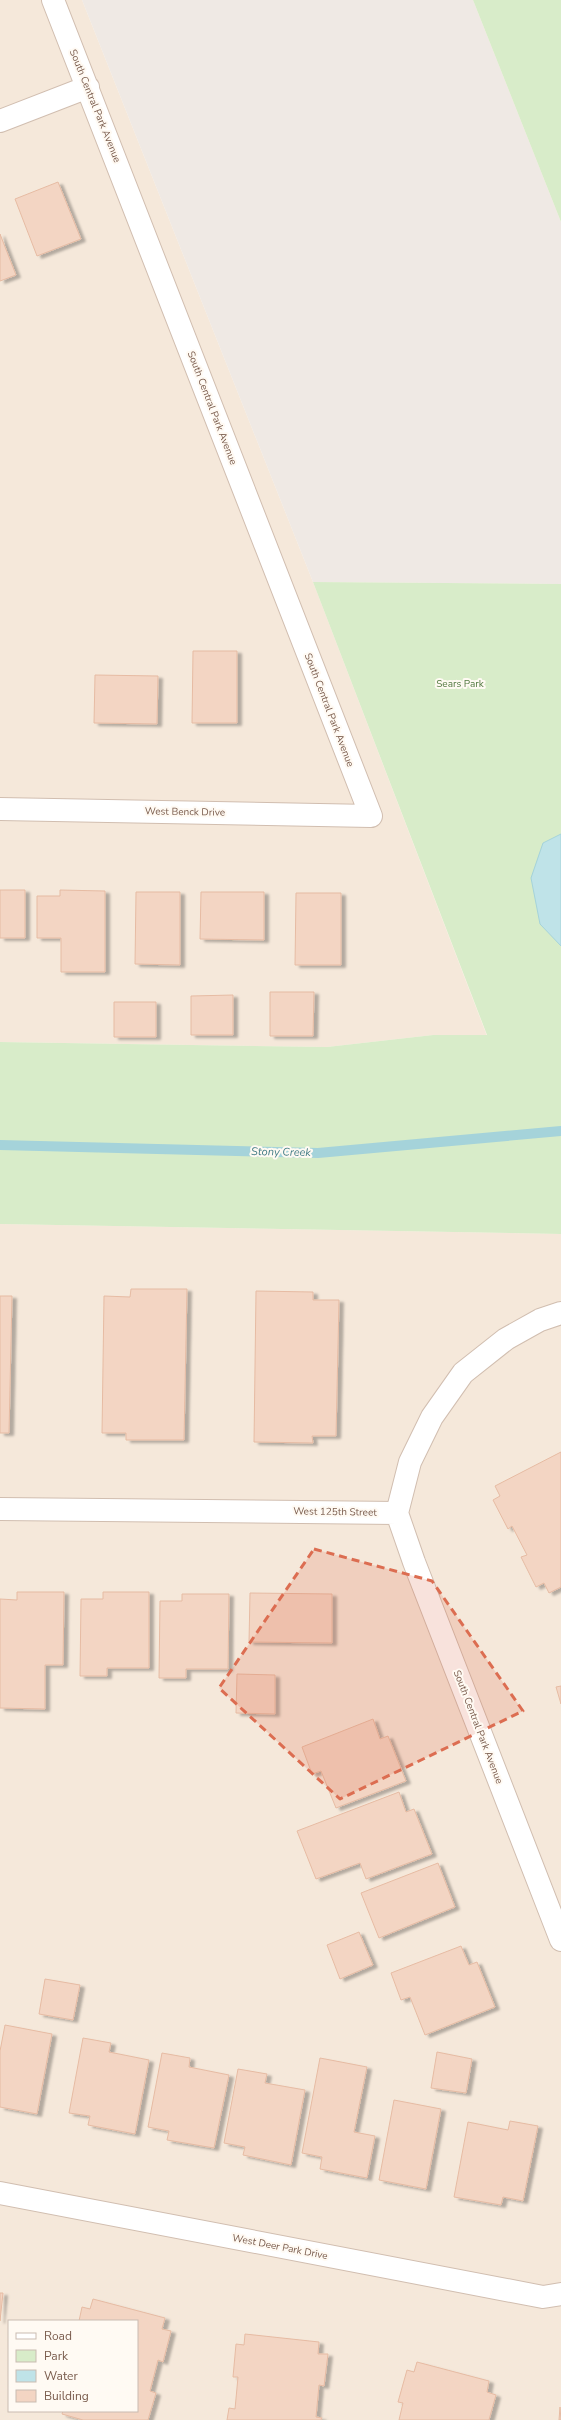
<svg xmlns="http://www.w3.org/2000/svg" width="561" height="2420" viewBox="0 0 561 2420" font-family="'Nunito Sans',sans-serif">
<defs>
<filter id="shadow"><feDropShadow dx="4.5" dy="2.5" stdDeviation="1" flood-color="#0004"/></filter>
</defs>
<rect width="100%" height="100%" fill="#fdf6ec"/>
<path fill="#f5e8da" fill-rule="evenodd" d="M 0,0 L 82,0 L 313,582 L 487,1036 L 433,1035 L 327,1047 L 0,1042 Z
M 0,1224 L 561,1234 L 561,2420 L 0,2420 ZM 9,2321 L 137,2321 L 137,2411 L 9,2411 Z"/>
<path fill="#efe9e4" d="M 82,0 L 473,0 L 561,222 L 561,584 L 313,582 Z"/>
<path fill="#d8ecc9" d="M 473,0 L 561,0 L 561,222 Z
M 313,582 L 561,584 L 561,1234 L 0,1224 L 0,1042 L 327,1047 L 433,1035 L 487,1035 Z"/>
<path fill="#bfe3e8" stroke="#a5d3da" d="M 561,834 L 561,946 L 540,924 L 531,878 L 543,843 Z"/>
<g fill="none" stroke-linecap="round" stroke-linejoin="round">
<path stroke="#a5d3da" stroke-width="10" d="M 0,1145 L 318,1153 L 561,1131"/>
</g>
<path fill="#f3d5c3" stroke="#e6bba3" filter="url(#shadow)" d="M 58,182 L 81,239 L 37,256 L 15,199 Z
M 0,234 L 16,275 L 0,281 Z
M 193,651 L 237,651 L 237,723 L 192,723 Z
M 95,675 L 158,676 L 157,724 L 94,723 Z
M 0,890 L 25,890 L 25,938 L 0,938 Z
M 60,890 L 105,891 L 105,972 L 61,972 L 61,938 L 37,938 L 37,896 L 60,896 Z
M 136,892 L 180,892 L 180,965 L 135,964 Z
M 201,892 L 264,892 L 264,940 L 200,939 Z
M 296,893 L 341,893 L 341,965 L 295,965 Z
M 270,992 L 314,992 L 313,1036 L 270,1036 Z
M 233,995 L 233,1035 L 191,1035 L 191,996 Z
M 114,1002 L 156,1002 L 156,1037 L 114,1037 Z
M 131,1289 L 187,1289 L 184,1440 L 126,1440 L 126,1433 L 102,1433 L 104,1296 L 130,1297 Z
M 256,1291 L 313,1292 L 313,1300 L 339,1300 L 336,1436 L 312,1436 L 313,1443 L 254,1442 Z
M 0,1296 L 12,1296 L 9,1433 L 0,1433 Z
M 561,1452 L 561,1587 L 549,1593 L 544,1583 L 536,1587 L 521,1557 L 527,1555 L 512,1526 L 508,1529 L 493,1500 L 500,1496 L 495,1486 Z
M 17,1592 L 64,1592 L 63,1665 L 45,1665 L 45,1709 L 0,1708 L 0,1599 L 17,1600 Z
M 103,1592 L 149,1592 L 149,1668 L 107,1668 L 107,1676 L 80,1676 L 81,1599 L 103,1599 Z
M 250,1593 L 332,1594 L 332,1643 L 249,1642 Z
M 182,1594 L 229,1594 L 228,1669 L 186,1669 L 186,1678 L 159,1678 L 160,1601 L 182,1601 Z
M 237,1674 L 275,1675 L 275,1714 L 236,1713 Z
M 561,1686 L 561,1704 L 556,1687 Z
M 373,1719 L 380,1739 L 388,1736 L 406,1781 L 336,1808 L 321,1771 L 312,1774 L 302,1747 Z
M 399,1792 L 406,1812 L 414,1809 L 432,1854 L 366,1879 L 360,1863 L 316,1879 L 297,1831 Z
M 438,1863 L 455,1907 L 379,1938 L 361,1893 Z
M 359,1932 L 373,1965 L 340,1979 L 327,1945 Z
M 461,1946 L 469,1965 L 477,1962 L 495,2007 L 425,2035 L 410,1997 L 401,2000 L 391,1973 Z
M 45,1979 L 80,1985 L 73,2020 L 39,2014 Z
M 5,2025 L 52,2034 L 37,2114 L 0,2107 L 0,2051 Z
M 83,2038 L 111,2043 L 109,2052 L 149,2060 L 135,2134 L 88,2125 L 90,2116 L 69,2113 Z
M 437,2052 L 472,2059 L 466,2093 L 431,2088 Z
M 162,2053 L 190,2058 L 189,2067 L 229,2075 L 214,2148 L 167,2140 L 169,2131 L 148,2127 Z
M 320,2058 L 367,2067 L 354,2132 L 375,2136 L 367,2178 L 320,2169 L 322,2157 L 302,2153 Z
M 238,2069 L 267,2074 L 265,2083 L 305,2090 L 291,2165 L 243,2155 L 245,2147 L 224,2143 Z
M 394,2100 L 441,2109 L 426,2189 L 379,2180 Z
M 510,2121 L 538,2126 L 523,2201 L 503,2197 L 501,2205 L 454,2197 L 468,2122 L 508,2130 Z
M 0,2293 L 3,2293 L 0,2321 Z
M 93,2299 L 165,2318 L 162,2329 L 171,2331 L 163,2362 L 158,2360 L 150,2391 L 156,2393 L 148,2420 L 83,2420 L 62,2414 L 63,2411 L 137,2411 L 137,2321 L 79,2321 L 82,2307 L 90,2309 Z
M 245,2334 L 319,2342 L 318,2354 L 328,2354 L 324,2386 L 319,2385 L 316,2417 L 322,2418 L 321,2420 L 227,2420 L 229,2408 L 235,2409 L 238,2377 L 233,2377 L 236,2344 L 244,2345 Z
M 417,2362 L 489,2381 L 487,2392 L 496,2395 L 489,2420 L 399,2420 L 403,2403 L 398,2402 L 407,2370 L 414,2372 Z
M 560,2407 L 561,2420 L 559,2420 Z"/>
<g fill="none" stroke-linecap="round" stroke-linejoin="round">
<defs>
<path id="minor" d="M 0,121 L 88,87
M 0,809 L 371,816 L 53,0
M 0,1509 L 397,1513
M 397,1513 L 414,1562 L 561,1940
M 397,1513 L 410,1462 L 432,1417 L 463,1373 L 506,1339 L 540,1320 L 561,1313
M 0,2193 L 543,2297 L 561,2294"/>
</defs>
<use href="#minor" stroke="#d1beb0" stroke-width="24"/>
<use href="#minor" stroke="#fff" stroke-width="22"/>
</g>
<path fill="#dc6d51" fill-opacity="0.2" stroke="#dc6d51" stroke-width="3" stroke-dasharray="8 5" stroke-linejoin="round" d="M 314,1549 L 432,1581 L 523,1711 L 340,1799 L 219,1688 Z"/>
<g text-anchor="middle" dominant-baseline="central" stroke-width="4" stroke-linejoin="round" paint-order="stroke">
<g font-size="10" fill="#7a5c4d" stroke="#fffaf3">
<text transform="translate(95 106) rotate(68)">South Central Park Avenue</text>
<text transform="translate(212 408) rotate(69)">South Central Park Avenue</text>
<text transform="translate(329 710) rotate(69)">South Central Park Avenue</text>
<text transform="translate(185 812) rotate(1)">West Benck Drive</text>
<text transform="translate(335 1512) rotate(1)">West 125th Street</text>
<text transform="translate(478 1727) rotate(69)">South Central Park Avenue</text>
<text transform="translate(280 2247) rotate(11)">West Deer Park Drive</text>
</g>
<g font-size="10" fill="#537a41" stroke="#fffaf3">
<text x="460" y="684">Sears Park</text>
</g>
<g font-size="11" font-style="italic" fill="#437c86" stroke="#fffaf3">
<text transform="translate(281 1152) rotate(1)">Stony Creek</text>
</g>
</g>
<rect x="8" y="2320" width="130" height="92" fill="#fffaf3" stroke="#cabbb1"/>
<rect x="16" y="2333" width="20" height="6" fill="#ffffff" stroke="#cabbb1"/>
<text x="44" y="2340" font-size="12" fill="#7a5c4d">Road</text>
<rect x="16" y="2350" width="20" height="12" fill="#d8ecc9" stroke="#cabbb1"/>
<text x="44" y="2360" font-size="12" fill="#7a5c4d">Park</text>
<rect x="16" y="2370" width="20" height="12" fill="#bfe3e8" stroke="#cabbb1"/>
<text x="44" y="2380" font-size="12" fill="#7a5c4d">Water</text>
<rect x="16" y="2390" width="20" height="12" fill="#f3d5c3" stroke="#cabbb1"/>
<text x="44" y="2400" font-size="12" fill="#7a5c4d">Building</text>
</svg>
